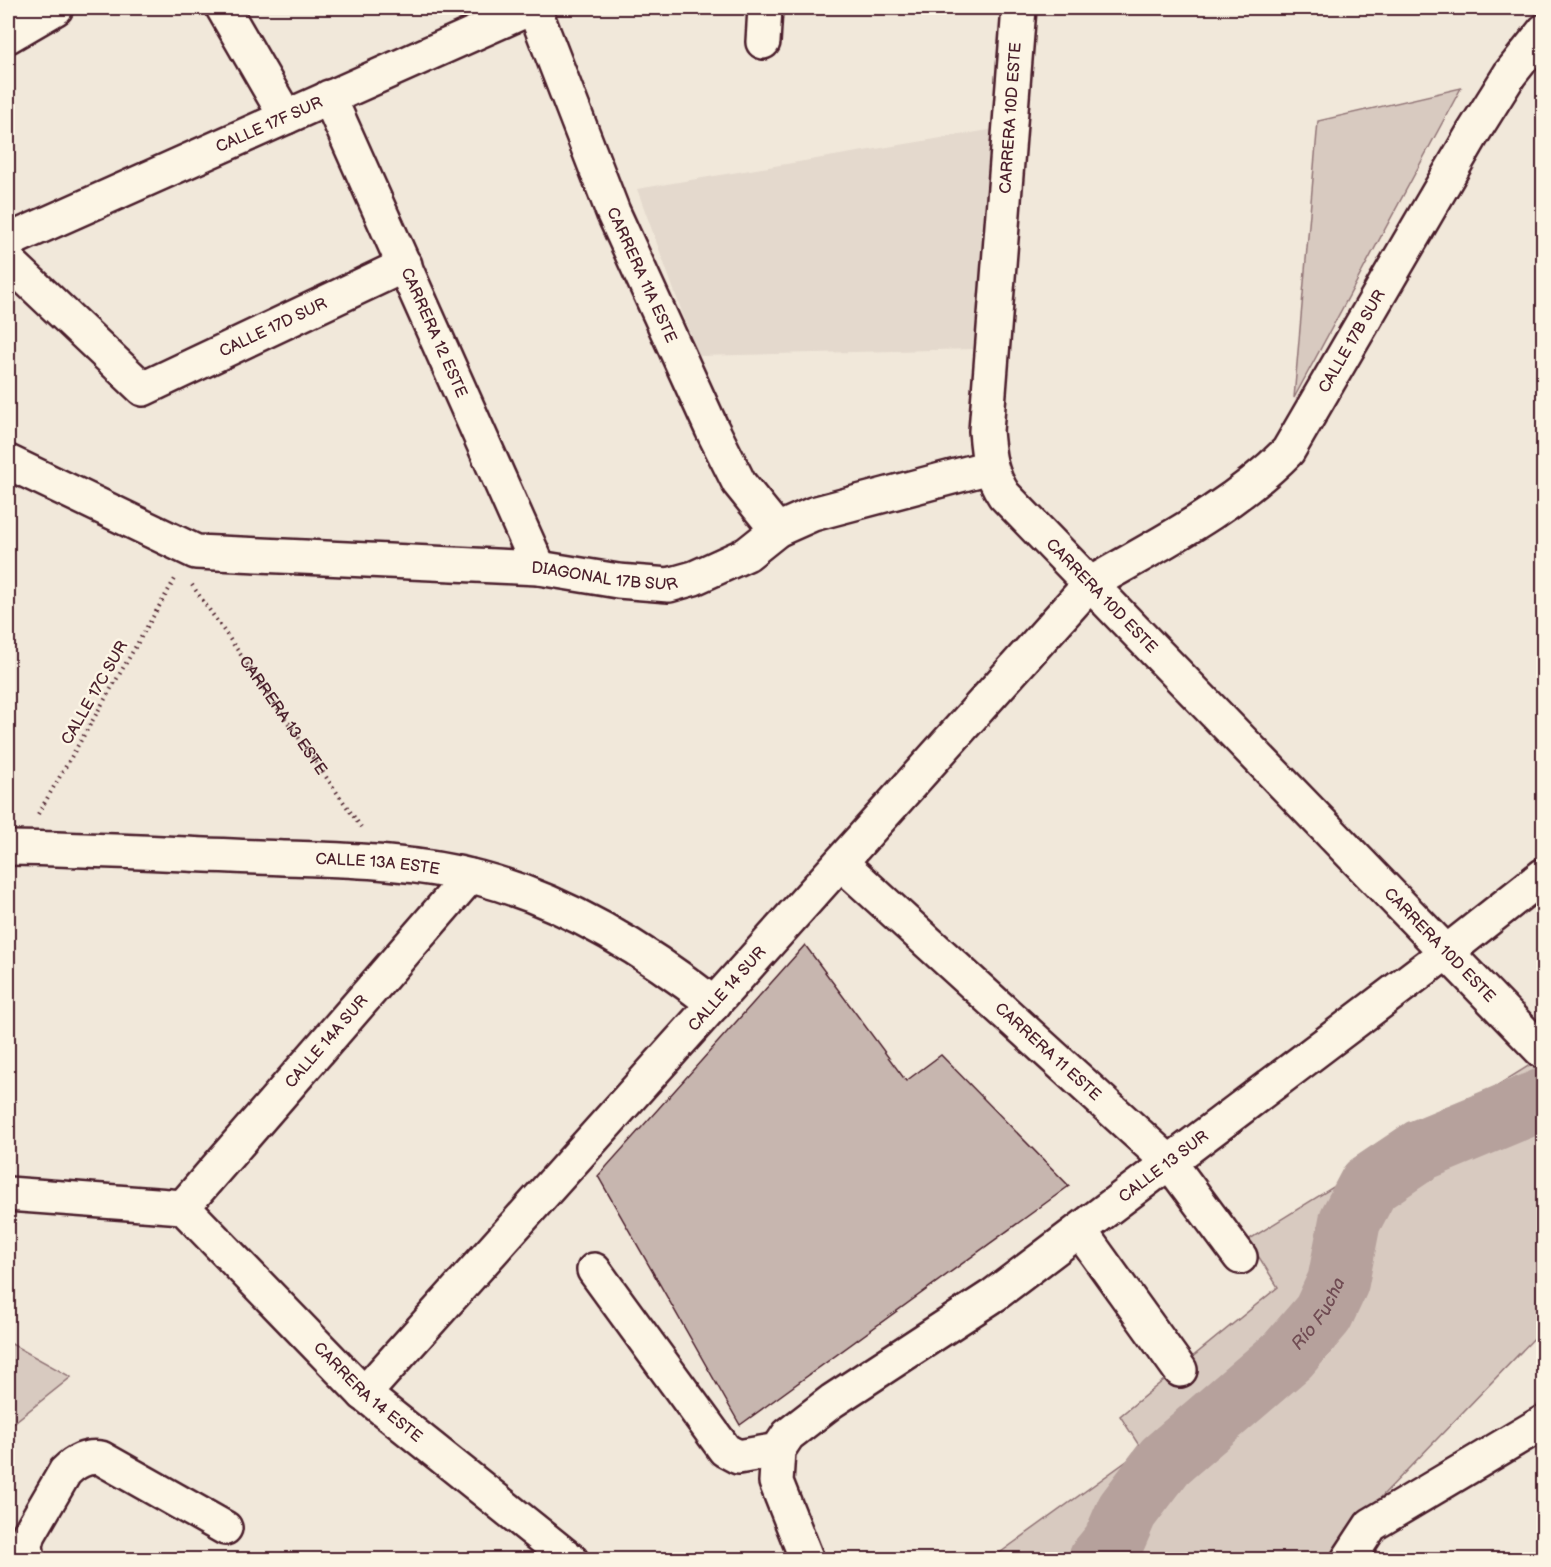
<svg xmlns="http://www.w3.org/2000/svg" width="1551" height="1567" viewBox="0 0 1551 1567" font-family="'Balsamiq Sans',sans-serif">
<rect width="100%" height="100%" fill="#f1e8da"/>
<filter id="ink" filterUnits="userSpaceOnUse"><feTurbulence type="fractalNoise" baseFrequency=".0167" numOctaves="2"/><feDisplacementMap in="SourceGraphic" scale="12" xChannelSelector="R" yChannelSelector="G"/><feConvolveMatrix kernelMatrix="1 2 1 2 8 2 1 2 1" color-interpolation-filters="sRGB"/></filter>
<g filter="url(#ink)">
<path fill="#e4d9cd" d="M 995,129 L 973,349 L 698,356 L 637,189 Z"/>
<path fill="#d8cac0" stroke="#917476" stroke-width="1.5" d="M 1461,88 L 1294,398 L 1318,121 Z
M 1543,1052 L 1543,1329 L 1383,1495 L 1334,1559 L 990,1560 L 1142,1450 L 1120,1416 L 1278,1287 L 1248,1240 L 1527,1067 Z
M 8,1342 L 71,1377 L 12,1424 L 8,1422 Z"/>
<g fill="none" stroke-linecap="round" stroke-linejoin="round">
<path stroke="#b6a19c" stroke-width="62" id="s1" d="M 1099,1560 L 1113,1543 L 1127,1511 L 1165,1461 L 1288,1355 L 1323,1314 L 1338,1282 L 1350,1221 L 1369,1185 L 1421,1150 L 1544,1099"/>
</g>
<path fill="#c7b6af" stroke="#4a1f2b" stroke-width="1.5" d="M 805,945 L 906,1081 L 941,1055 L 1069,1186 L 740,1425 L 598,1176 Z"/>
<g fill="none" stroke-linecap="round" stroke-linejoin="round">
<defs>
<g id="minor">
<path d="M 223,8 L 286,117"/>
<path id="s3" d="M 534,8 L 613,212 L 712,429 L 739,483 L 777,530"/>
<path id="s4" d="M 1019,8 L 986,431 C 988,455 990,474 1004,495 L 1541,1050"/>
<path d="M 8,36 L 56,8"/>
<path d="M 763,42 L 765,8"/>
<path id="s5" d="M 329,97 L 539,568"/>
<path id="s6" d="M 8,241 L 531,8"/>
<path id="s7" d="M 8,261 L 143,389 L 405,265"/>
<path id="s8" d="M 8,462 L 196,552 L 539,568 L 618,581 L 669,585 L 694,578 L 747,554 L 777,530 L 813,514 L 990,467"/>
<path id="s9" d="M 8,848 C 91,849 174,854 258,857 C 331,860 407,859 479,878 C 566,901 644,949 714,1004"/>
<path id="s10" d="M 841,863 L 1170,1163 L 1240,1257"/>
<path d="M 8,1194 L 183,1207"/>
<path id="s11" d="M 183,1207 L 364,1394 L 571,1560"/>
<path id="s12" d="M 183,1207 L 470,876"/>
<path d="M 1080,1231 L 1180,1370"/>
<path d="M 594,1270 L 725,1450 L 738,1457 L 778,1450"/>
<path id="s13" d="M 364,1394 L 1090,584 C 1159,544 1232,508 1288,451 L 1473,133 L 1510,74 L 1544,31"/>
<path d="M 28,1560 L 26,1545 L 29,1534 L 65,1472 C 76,1461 86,1456 101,1458 L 225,1528"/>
<path d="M 1348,1560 L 1371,1525 L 1544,1422"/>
</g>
<g id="major">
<path id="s14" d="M 807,1560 L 776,1482 L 778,1450 L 788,1435 L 832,1401 L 994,1295 L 1448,951 L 1544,875"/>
</g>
</defs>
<use href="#minor" stroke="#4a1f2b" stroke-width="38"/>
<use href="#major" stroke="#4a1f2b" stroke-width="38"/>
<g stroke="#4a1f2b" stroke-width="4" stroke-dasharray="1.5 4.5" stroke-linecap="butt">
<path id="s2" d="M 192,585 L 361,827"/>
<path d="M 38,814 L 175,579"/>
</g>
<use href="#minor" stroke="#fcf5e5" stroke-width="33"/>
<use href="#major" stroke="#fcf5e5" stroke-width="33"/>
</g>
</g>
<g text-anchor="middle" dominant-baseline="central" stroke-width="5" stroke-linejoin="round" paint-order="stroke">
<g font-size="16" fill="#4a1f2b" stroke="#fcf5e5">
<text transform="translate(1011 118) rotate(-86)">CARRERA 10D ESTE</text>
<text stroke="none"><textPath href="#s6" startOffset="286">CALLE 17F SUR</textPath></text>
<text stroke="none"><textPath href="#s3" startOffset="288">CARRERA 11A ESTE</textPath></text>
<text stroke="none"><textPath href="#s7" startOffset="330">CALLE 17D SUR</textPath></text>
<text stroke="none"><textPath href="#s5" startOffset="258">CARRERA 12 ESTE</textPath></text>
<text stroke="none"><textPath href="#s13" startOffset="1454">CALLE 17B SUR</textPath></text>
<text stroke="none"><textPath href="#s8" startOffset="618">DIAGONAL 17B SUR</textPath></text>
<text stroke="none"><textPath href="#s4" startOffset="632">CARRERA 10D ESTE</textPath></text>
<text transform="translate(95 693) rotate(-60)">CALLE 17C SUR</text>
<text stroke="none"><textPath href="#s2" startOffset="159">CARRERA 13 ESTE</textPath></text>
<text stroke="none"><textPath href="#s9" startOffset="370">CALLE 13A ESTE</textPath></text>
<text stroke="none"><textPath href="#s4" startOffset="1118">CARRERA 10D ESTE</textPath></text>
<text stroke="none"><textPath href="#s13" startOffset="544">CALLE 14 SUR</textPath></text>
<text stroke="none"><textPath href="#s12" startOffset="219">CALLE 14A SUR</textPath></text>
<text stroke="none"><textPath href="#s10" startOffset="280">CARRERA 11 ESTE</textPath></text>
<text stroke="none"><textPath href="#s14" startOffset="596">CALLE 13 SUR</textPath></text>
<text stroke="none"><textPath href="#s11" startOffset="262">CARRERA 14 ESTE</textPath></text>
</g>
<g font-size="18" font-style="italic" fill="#704c53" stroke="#fcf5e5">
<text stroke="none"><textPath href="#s1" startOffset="334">Río Fucha</textPath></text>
</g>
</g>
<rect width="1551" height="1567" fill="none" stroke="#fcf5e5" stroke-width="30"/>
<rect x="15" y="15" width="1521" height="1537" fill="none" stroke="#4a1f2b" stroke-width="2" filter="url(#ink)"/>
</svg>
